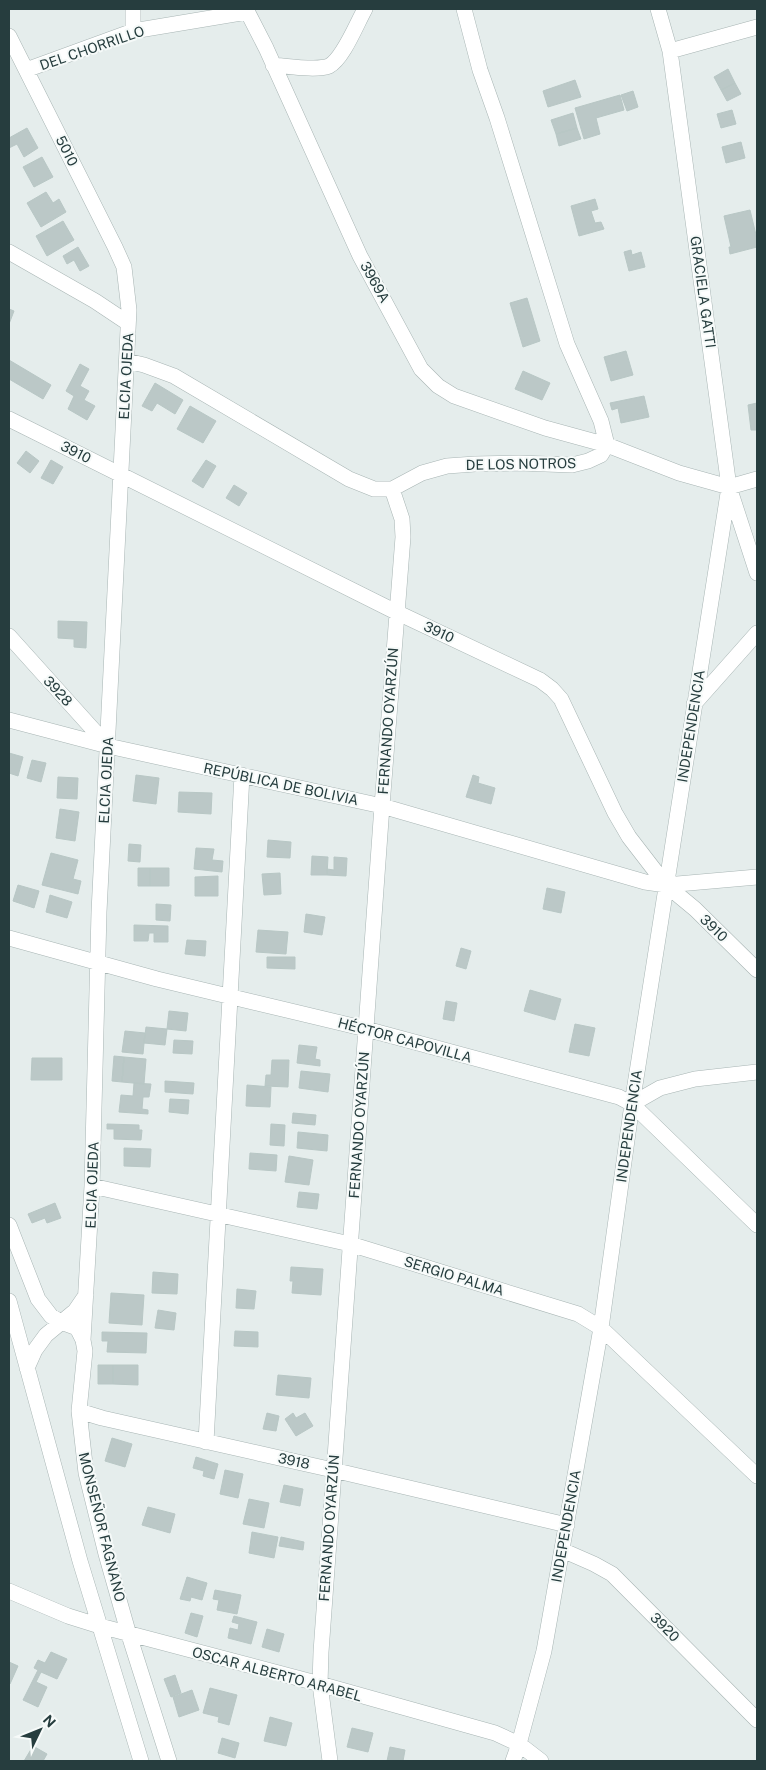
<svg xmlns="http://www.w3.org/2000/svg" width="766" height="1770" viewBox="0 0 766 1770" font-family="'Public Sans',sans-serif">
<rect width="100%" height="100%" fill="#e5edec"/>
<path fill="#bbc8c7" stroke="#b8c7c5" d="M 728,69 L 735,83 L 721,90 L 714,77 Z
M 575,80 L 581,97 L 548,107 L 543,91 Z
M 735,83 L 741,94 L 727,101 L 721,90 Z
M 633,91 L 638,107 L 627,111 L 621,95 Z
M 620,95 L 624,110 L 596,118 L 600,134 L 584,139 L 575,108 Z
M 732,110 L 736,124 L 721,128 L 717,114 Z
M 573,113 L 577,128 L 556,134 L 551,120 Z
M 27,128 L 38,148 L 24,157 L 17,144 L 9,148 L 9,138 Z
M 577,128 L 581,139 L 559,146 L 556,134 Z
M 741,142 L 745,158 L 726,163 L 722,147 Z
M 42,157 L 53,177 L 34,187 L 23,167 Z
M 46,192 L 53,203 L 59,199 L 66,212 L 41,227 L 27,203 Z
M 595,199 L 598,209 L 591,211 L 595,223 L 601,222 L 604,229 L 579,236 L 571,206 Z
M 750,210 L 757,239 L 757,247 L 730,254 L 729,247 L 731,247 L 724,216 Z
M 63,221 L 74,240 L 47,256 L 36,236 Z
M 78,247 L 89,266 L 80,271 L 74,260 L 67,264 L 63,256 Z
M 631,250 L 632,255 L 641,252 L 645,267 L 629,271 L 624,252 Z
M 527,298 L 540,341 L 523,347 L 510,303 Z
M 9,309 L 14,311 L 9,324 Z
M 626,351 L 633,375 L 611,381 L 604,357 Z
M 9,360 L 51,385 L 43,399 L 9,379 Z
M 80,364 L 89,369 L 80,386 L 89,391 L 84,400 L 95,406 L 87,420 L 68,409 L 74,396 L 66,391 Z
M 523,371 L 550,383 L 542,400 L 515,389 Z
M 155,383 L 183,400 L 175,414 L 157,403 L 152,411 L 142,406 Z
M 644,396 L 649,417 L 621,423 L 618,408 L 612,410 L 610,403 Z
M 757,403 L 757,430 L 751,430 L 748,405 Z
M 190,406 L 216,421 L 203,443 L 177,429 Z
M 26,451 L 39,461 L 30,473 L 17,463 Z
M 51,460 L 63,467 L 53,484 L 41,478 Z
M 206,460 L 216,466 L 203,488 L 192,481 Z
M 234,485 L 247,493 L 239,506 L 226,498 Z
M 58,621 L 87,622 L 86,648 L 74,647 L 74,639 L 58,638 Z
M 9,753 L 23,757 L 18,776 L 9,773 Z
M 32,760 L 46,763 L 41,782 L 27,778 Z
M 136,775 L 159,778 L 156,804 L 133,801 Z
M 473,775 L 479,777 L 478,783 L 495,788 L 491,804 L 466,797 Z
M 58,777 L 78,778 L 77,799 L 57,798 Z
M 179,792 L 212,793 L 211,814 L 178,812 Z
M 60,809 L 79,812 L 75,841 L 56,838 Z
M 268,840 L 291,842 L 290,858 L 267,857 Z
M 129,844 L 141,845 L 140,862 L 128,861 Z
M 196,848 L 214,849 L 212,860 L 223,861 L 222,872 L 194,869 Z
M 51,853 L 78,860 L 73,879 L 81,881 L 78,894 L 42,885 Z
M 312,856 L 328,857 L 327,875 L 311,875 Z
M 334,857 L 347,858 L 346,876 L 327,875 L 327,869 L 334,870 Z
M 138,868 L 150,868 L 150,886 L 138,886 Z
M 150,868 L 169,868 L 169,886 L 150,886 Z
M 280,873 L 281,894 L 264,895 L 262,874 Z
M 218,876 L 218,896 L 195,896 L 195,877 Z
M 18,885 L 39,891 L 34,908 L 13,901 Z
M 547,888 L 565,892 L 561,913 L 543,909 Z
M 50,895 L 72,902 L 67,918 L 46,912 Z
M 156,904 L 171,905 L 170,921 L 156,920 Z
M 306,914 L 325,917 L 322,935 L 304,932 Z
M 134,925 L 168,926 L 168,942 L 154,942 L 154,933 L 149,933 L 148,941 L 134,941 Z
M 258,930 L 288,932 L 286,954 L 256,952 Z
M 187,940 L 206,941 L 205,956 L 185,954 Z
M 461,948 L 471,951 L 466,969 L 456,966 Z
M 267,957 L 295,957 L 295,969 L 267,968 Z
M 530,990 L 561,999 L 555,1020 L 524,1011 Z
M 446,1001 L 457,1003 L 454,1021 L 443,1019 Z
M 169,1011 L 188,1013 L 186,1031 L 167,1029 Z
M 575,1024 L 595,1028 L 589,1056 L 569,1052 Z
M 146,1027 L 167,1029 L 165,1045 L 144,1043 Z
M 125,1031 L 145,1033 L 143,1054 L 122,1052 Z
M 174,1040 L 193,1041 L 192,1054 L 173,1053 Z
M 299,1045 L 317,1047 L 315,1059 L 320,1060 L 320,1066 L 297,1063 Z
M 114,1056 L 124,1057 L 122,1082 L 112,1081 Z
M 124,1057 L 146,1059 L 144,1084 L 122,1082 Z
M 32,1058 L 62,1058 L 62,1080 L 31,1080 Z
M 272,1060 L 289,1060 L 288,1087 L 265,1086 L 266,1075 L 271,1075 Z
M 301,1071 L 330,1074 L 328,1092 L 299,1088 Z
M 165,1081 L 194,1083 L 193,1094 L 165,1092 Z
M 134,1083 L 151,1084 L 149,1097 L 143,1097 L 142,1109 L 148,1110 L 148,1114 L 119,1112 L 121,1095 L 133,1096 Z
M 247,1085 L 271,1087 L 270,1107 L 246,1106 Z
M 170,1099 L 189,1100 L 188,1114 L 169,1112 Z
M 293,1113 L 316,1115 L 315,1125 L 292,1123 Z
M 107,1124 L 139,1125 L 139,1130 L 142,1130 L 141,1140 L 114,1139 L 114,1129 L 107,1129 Z
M 271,1124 L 285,1125 L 284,1146 L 270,1145 Z
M 298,1132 L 328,1135 L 327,1151 L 297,1148 Z
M 124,1148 L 151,1149 L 150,1167 L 124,1166 Z
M 250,1153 L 277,1155 L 276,1171 L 249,1169 Z
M 289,1156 L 313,1160 L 309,1185 L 285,1182 Z
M 299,1192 L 319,1194 L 317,1209 L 297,1207 Z
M 55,1203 L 61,1218 L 47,1223 L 45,1218 L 32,1223 L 28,1214 Z
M 291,1267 L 323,1269 L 321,1295 L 292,1293 L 293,1281 L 290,1281 Z
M 153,1272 L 178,1274 L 177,1294 L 152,1293 Z
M 237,1289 L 256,1291 L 254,1309 L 236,1308 Z
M 111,1293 L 144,1295 L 142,1325 L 109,1323 Z
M 158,1310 L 176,1313 L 174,1330 L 155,1328 Z
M 235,1331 L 258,1332 L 258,1347 L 234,1346 Z
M 102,1332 L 147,1333 L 146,1353 L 107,1352 L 108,1341 L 102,1341 Z
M 98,1365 L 113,1365 L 113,1384 L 98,1384 Z
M 113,1365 L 138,1365 L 138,1385 L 113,1384 Z
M 278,1375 L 311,1378 L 309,1398 L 276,1395 Z
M 267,1413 L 279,1416 L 276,1431 L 263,1429 Z
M 293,1413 L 296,1418 L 305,1413 L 313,1426 L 296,1436 L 285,1419 Z
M 112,1438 L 132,1444 L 125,1467 L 105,1461 Z
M 196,1457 L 218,1464 L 214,1479 L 203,1476 L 204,1471 L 193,1468 Z
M 225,1470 L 243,1474 L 238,1498 L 220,1494 Z
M 284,1485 L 303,1489 L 300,1506 L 280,1502 Z
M 249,1499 L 269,1503 L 264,1528 L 243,1524 Z
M 148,1507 L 175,1514 L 170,1533 L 142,1525 Z
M 252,1532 L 278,1537 L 274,1558 L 249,1553 Z
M 281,1537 L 304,1542 L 303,1550 L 279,1546 Z
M 187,1577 L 207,1583 L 202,1600 L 191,1597 L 190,1601 L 180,1599 Z
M 215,1590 L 241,1595 L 237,1614 L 217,1610 L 219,1600 L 213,1599 Z
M 191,1613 L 203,1616 L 197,1637 L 185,1633 Z
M 234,1616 L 257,1622 L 251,1644 L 228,1638 L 230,1628 L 238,1630 L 239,1624 L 232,1622 Z
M 267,1629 L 284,1634 L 279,1652 L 262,1647 Z
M 51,1652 L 67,1659 L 57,1679 L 41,1672 L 36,1682 L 47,1687 L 38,1707 L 23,1700 L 38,1670 L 34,1668 L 38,1660 L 45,1663 Z
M 9,1662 L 18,1666 L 10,1684 L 9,1683 Z
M 175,1675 L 181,1693 L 171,1697 L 164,1679 Z
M 210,1688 L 237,1695 L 229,1725 L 218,1722 L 219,1717 L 203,1713 Z
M 192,1690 L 199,1710 L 179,1717 L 173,1697 Z
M 270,1717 L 292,1723 L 286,1746 L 264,1741 Z
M 352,1728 L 373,1733 L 368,1752 L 347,1747 Z
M 222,1738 L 239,1743 L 235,1758 L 218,1753 Z
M 33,1746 L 47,1754 L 43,1761 L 24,1761 Z
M 390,1747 L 405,1750 L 403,1761 L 387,1761 Z"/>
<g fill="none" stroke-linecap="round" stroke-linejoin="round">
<defs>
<path id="minor" d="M 246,9 L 266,48 L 360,256 L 421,369 L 438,386 L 454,396 L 545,428 L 607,445 L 601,421 L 567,344 L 497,118 L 480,70 L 464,9
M 658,9 L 670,51 L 729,487 L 757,573
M 133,31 L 133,9
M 9,36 L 115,247 L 124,267 L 129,310 L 99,912 L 92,1186 L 83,1340
M 670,51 L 757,27
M 273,65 C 287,66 317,71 329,66 C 343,59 357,23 365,9
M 26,70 L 133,31 L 247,12
M 9,252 L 95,301 L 128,323
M 127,361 L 144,365 L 174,376 L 349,479 L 374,489 L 392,489 L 422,473 L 447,466 L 475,464 L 519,463 L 572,465 L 588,461 L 601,455 L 607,445 L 679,473 L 729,487 L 757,479
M 9,419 L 396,612 L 540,680 L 552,689 L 561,699 L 615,813 L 629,837 L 666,885 L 695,909 L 757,970
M 9,636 L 108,746
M 694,704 L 757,633
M 9,720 L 108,746 L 382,806 L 645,882 L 666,885 L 757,877
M 9,938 L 157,979 L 366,1029 L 619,1097 L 632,1104 L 757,1225
M 632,1104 L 660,1088 L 695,1079 L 757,1072
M 92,1186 L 350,1244 L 578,1314 L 601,1328 L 757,1476
M 9,1225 L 38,1299 L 51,1316 L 61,1322 L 77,1328 L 83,1340 L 85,1351 L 79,1411 L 86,1473 L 106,1554 L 129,1635 L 169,1761
M 9,1301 L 80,1561 L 141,1761
M 27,1368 L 35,1350 L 46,1335 L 75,1311 L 86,1295
M 79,1411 L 102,1418 L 333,1470 L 567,1525
M 206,1442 L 242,775
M 562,1550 L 594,1564 L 612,1574 L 757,1720
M 9,1591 L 68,1616 L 100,1626 L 320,1684 L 495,1733 L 519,1744 L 541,1761
M 330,1761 L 320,1684 L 321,1652 L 382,806 L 403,537 L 402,519 L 392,489
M 513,1761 L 519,1744 L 544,1651 L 601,1328 L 632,1104 L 729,487"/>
</defs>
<use href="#minor" stroke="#a8b5b4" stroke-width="16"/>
<use href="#minor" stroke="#fff" stroke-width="15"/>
</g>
<g text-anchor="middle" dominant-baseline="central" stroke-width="4" stroke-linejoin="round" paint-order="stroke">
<g font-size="14" fill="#263d3e" stroke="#f6faf9">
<text transform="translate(92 48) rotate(-19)">DEL CHORRILLO</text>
<text transform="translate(67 151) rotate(63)">5010</text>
<text transform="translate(375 282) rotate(61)">3969A</text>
<text transform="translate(703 292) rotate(82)">GRACIELA GATTI</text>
<text transform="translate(126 376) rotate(-87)">ELCIA OJEDA</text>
<text transform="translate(76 452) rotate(27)">3910</text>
<text transform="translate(521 464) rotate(-1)">DE LOS NOTROS</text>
<text transform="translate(439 632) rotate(25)">3910</text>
<text transform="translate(58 691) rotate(48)">3928</text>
<text transform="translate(388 721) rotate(-86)">FERNANDO OYARZÚN</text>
<text transform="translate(691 726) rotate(-81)">INDEPENDENCIA</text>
<text transform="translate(106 780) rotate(-87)">ELCIA OJEDA</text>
<text transform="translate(281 784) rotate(12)">REPÚBLICA DE BOLIVIA</text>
<text transform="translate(714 928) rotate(44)">3910</text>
<text transform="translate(405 1040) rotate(15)">HÉCTOR CAPOVILLA</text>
<text transform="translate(359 1125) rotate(-86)">FERNANDO OYARZÚN</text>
<text transform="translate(629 1126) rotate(-82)">INDEPENDENCIA</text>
<text transform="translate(92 1185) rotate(-88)">ELCIA OJEDA</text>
<text transform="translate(454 1276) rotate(17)">SERGIO PALMA</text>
<text transform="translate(294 1461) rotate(12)">3918</text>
<text transform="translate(566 1526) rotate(-80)">INDEPENDENCIA</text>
<text transform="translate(102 1527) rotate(76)">MONSEÑOR FAGNANO</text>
<text transform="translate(329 1528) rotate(-86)">FERNANDO OYARZÚN</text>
<text transform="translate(665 1627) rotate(45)">3920</text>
<text transform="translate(277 1674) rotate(15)">OSCAR ALBERTO ARABEL</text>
</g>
</g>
<rect width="766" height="1770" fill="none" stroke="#263d3e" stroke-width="20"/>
<g transform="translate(40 1730) rotate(47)" stroke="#f6faf9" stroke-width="4" paint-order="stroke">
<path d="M0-4L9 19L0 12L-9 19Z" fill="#263d3e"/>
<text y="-8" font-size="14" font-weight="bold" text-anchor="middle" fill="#263d3e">N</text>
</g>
</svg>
